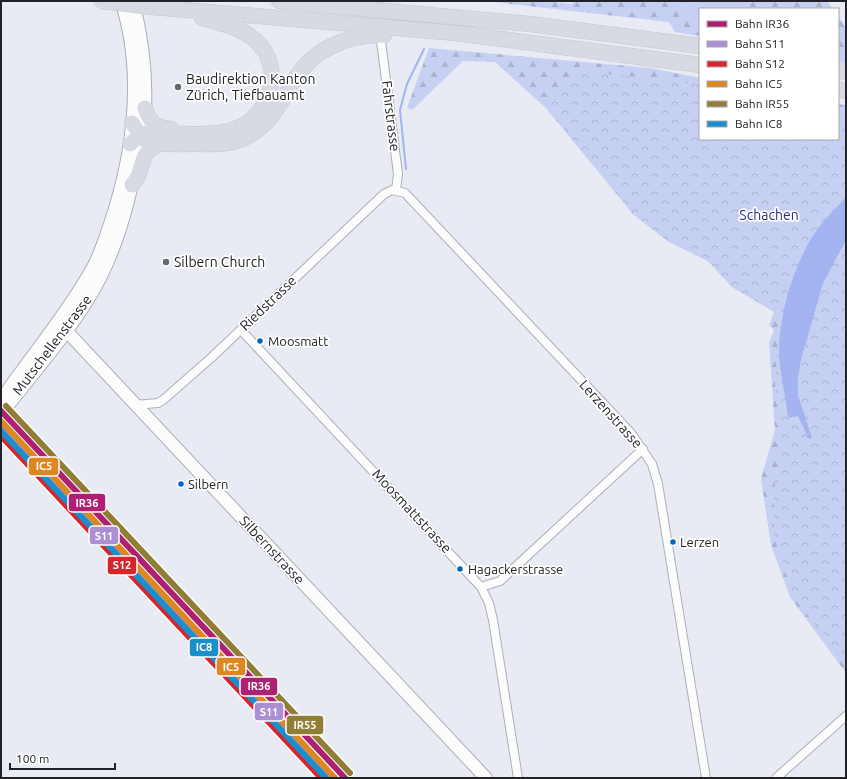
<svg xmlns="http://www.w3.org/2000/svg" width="847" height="779" viewBox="0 0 847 779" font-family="Ubuntu,sans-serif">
<defs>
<pattern id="forest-firs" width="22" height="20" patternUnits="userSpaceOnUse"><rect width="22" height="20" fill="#c6d0f2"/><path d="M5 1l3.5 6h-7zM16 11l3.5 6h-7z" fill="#aab2d0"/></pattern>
<pattern id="park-crowns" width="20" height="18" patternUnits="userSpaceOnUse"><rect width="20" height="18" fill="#c6d0f2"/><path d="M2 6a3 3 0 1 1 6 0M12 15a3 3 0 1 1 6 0" fill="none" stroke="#aab2d0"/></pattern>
</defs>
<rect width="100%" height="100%" fill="#e8ebf4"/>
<path fill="#c6d0f2" d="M 622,1 L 748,1 L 747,9 L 700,9 L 700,20 L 677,2 Z"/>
<path fill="url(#forest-firs)" d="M 485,1 L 543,1 L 572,4 L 573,1 L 677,2 L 700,20 L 700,36 L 675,32 L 669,22 Z
M 748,1 L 827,1 L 833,9 L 747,9 Z
M 838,16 L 846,28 L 846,63 L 838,61 Z
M 429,48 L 650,68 L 700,78 L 700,139 L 838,139 L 838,104 L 846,105 L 846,673 L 790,597 L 771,545 L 761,479 L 775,430 L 769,343 L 774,330 L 769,325 L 774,312 L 732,287 L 708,261 L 669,242 L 633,214 L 547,109 L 495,62 L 463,61 L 412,110 L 407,108 Z"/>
<path fill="url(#park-crowns)" d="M 578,71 L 666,80 L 700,85 L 700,139 L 838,139 L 838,113 L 846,114 L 846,663 L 794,598 L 774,537 L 774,491 L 779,455 L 779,415 L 775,384 L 780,315 L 732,287 L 708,261 L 669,242 L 633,214 L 547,109 Z"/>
<path fill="#a3b4f0" d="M 846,197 L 846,240 L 823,283 L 801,360 L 798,378 L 798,395 L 812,438 L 809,439 L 798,416 L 788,418 C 786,396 780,375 779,354 C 779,316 791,275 809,242 C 819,225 833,211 846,197 Z"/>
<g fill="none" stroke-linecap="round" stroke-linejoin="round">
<path stroke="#a3b4f0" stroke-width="2" d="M 406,169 L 400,110 L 407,84 L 424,49"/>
<defs>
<path id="street" d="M 381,41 L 398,174 L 396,190
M 241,330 L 481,587 L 489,603 L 493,620 L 518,778
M 135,405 L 158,403 L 163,400 L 211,358 L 384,194 L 392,190 L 405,193 L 631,433 L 652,464 L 658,484 L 706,778
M 481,587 L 500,581 L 643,449
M 776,778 L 846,716"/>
<path id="secondary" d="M 58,322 L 486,778
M 1,400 C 30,357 65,317 91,271 C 100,256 105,238 111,221 C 134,152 144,71 121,1
M 5,409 C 33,374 63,339 87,301 C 107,270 119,236 128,201 C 133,180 140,160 142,139 C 149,94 144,45 133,1"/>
<path id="highway" d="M 279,1 L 530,24 L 700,46
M 152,7 L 455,33 L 700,65
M 838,70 L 846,72
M 838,89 L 846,91
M 145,108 C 151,124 154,127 171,129
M 132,123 L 143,139 C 158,146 177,144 194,144 C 210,144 226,146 242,139 C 267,129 279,106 292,84 C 312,49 345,35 384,35
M 130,144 L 139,136 L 147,133 C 173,132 212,138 235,129 C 271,116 286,67 255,40 C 240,27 220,23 202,18
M 132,185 C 147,169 135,154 161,143"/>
</defs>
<use href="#street" stroke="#adafb6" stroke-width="10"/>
<use href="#secondary" stroke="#adafb6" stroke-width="14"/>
<use href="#highway" stroke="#c6c7cc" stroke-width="16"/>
<use href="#street" stroke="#fcfcfd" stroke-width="8"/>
<use href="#secondary" stroke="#fcfcfd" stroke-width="12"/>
<use href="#highway" stroke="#d7dae2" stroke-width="15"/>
<defs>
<path id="highway-bridge" d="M 101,1 L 152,7"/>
</defs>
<use href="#highway-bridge" stroke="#c6c7cc" stroke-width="16" stroke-linecap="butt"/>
<use href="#highway-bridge" stroke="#d7dae2" stroke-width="15"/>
<defs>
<path id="rail-1" d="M 1,411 L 345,778"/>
<path id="rail-2" d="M 1,426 L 331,778"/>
<path id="rail-3" d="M 1,436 L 321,778"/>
<path id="rail-4" d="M 1,421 L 335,778"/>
<path id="rail-5" d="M 6,406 L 350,773"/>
<path id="rail-6" d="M 1,431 L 326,778"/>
</defs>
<use href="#rail-1" stroke="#fff" stroke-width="9"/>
<use href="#rail-2" stroke="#fff" stroke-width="9"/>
<use href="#rail-3" stroke="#fff" stroke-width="9"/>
<use href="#rail-4" stroke="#fff" stroke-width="9"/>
<use href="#rail-5" stroke="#fff" stroke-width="9"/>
<use href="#rail-6" stroke="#fff" stroke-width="9"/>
<use href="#rail-1" stroke="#ae2071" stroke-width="6"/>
<use href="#rail-2" stroke="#aa8fd4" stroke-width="6"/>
<use href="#rail-3" stroke="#d8242b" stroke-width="6"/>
<use href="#rail-4" stroke="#dd8721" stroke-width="6"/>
<use href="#rail-5" stroke="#917e36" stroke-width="6"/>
<use href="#rail-6" stroke="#1a8fce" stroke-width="6"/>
</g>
<g fill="#66686f" stroke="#fff" stroke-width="1.5">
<circle cx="178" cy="87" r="4"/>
<circle cx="166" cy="262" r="4"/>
</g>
<g fill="#0065bd" stroke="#fff" stroke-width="1.5">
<circle cx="260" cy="341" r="3.5"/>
<circle cx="181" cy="484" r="3.5"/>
<circle cx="673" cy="542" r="3.5"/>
<circle cx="460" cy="569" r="3.5"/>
</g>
<g text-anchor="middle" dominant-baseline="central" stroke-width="3.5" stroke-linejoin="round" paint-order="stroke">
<g font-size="13" fill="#202228" stroke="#fff" text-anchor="start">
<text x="268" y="341">Moosmatt</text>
<text x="188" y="484">Silbern</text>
<text x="680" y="542">Lerzen</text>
<text x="468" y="569">Hagackerstrasse</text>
</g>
<g font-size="14" fill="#202228" stroke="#fff" text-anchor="start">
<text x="186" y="79">Baudirektion Kanton<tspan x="186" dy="16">Zürich, Tiefbauamt</tspan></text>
<text x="174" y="262">Silbern Church</text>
</g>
<g font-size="14" fill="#202228" stroke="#fff">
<text transform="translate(391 116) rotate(83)">Fahrstrasse</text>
<text transform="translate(268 303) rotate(-44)">Riedstrasse</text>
<text transform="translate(52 345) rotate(-53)">Mutschellenstrasse</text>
<text transform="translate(611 414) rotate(48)">Lerzenstrasse</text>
<text transform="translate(412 511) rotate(47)">Moosmattstrasse</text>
<text transform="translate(272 550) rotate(47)">Silbernstrasse</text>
</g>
<g font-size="14" fill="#252e8c" stroke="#fff">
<text x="769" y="215">Schachen</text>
</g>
</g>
<g stroke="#fff" stroke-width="1.5">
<rect x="28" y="457" width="31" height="19" rx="4" fill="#dd8721"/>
<rect x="68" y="493" width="38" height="19" rx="4" fill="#ae2071"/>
<rect x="89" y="526" width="30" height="19" rx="4" fill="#aa8fd4"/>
<rect x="107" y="556" width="30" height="19" rx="4" fill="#d8242b"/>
<rect x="189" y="638" width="30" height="19" rx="4" fill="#1a8fce"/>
<rect x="216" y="657" width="30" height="19" rx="4" fill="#dd8721"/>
<rect x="240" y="677" width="38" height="19" rx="4" fill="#ae2071"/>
<rect x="254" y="702" width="30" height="19" rx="4" fill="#aa8fd4"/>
<rect x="286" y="715" width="38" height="20" rx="4" fill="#917e36"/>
</g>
<g font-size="11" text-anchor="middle" font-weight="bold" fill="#fff">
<text x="44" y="470">IC5</text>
<text x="87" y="507">IR36</text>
<text x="104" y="540">S11</text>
<text x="122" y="569">S12</text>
<text x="204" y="651">IC8</text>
<text x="231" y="671">IC5</text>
<text x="259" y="690">IR36</text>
<text x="269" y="716">S11</text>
<text x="305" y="729">IR55</text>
</g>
<rect width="847" height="779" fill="none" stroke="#202228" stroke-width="4"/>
<rect x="699" y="8" width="140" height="132" fill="#ffffff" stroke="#a6a7a9"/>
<rect x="707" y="21" width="20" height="6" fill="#ae2071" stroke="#a6a7a9"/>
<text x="735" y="28" font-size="12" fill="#202228">Bahn IR36</text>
<rect x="707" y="41" width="20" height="6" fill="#aa8fd4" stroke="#a6a7a9"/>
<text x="735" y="48" font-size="12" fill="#202228">Bahn S11</text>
<rect x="707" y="61" width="20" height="6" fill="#d8242b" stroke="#a6a7a9"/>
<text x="735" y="68" font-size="12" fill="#202228">Bahn S12</text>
<rect x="707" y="81" width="20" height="6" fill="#dd8721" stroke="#a6a7a9"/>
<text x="735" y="88" font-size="12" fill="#202228">Bahn IC5</text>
<rect x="707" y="101" width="20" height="6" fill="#917e36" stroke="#a6a7a9"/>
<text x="735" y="108" font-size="12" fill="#202228">Bahn IR55</text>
<rect x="707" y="121" width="20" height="6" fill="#1a8fce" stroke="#a6a7a9"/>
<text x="735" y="128" font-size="12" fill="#202228">Bahn IC8</text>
<path d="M10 763v6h105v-6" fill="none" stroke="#202228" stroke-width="2"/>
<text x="16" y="763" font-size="12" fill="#202228" stroke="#ffffff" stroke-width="3" paint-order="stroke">100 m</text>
</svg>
